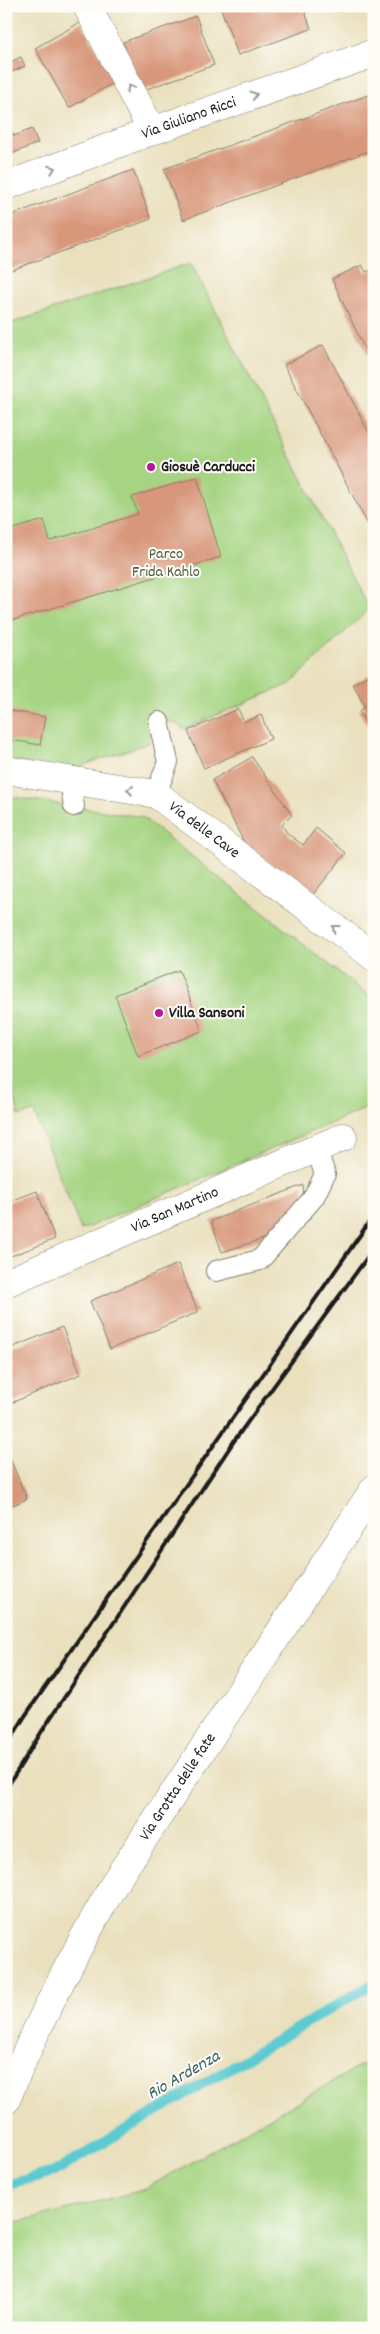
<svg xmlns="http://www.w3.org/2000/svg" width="380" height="2334" viewBox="0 0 380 2334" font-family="Dekko,sans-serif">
<rect width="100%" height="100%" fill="#fdfcf7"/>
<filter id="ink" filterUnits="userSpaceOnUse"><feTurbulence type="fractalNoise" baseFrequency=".02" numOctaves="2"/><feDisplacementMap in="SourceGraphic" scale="10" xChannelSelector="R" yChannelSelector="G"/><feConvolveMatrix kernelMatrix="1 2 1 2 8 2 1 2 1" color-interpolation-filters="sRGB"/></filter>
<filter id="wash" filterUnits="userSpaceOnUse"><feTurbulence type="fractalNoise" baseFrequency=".0096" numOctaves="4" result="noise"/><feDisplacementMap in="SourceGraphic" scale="20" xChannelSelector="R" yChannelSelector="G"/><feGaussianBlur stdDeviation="1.12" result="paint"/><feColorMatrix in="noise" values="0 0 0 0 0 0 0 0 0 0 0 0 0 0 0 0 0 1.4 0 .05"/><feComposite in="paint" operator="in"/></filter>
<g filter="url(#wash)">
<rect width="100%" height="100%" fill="#eae0bd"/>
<path fill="#a6d482" stroke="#61784f" d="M 191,263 L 369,609 L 290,684 L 184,729 L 173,722 L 159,722 L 151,730 L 149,743 L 66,771 L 6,759 L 6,325 Z
M 6,796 L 142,817 L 374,1000 L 374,1105 L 81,1230 L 34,1112 L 19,1116 L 6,1059 Z
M 374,2058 L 374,2323 L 364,2328 L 6,2328 L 6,2232 L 10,2224 L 143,2190 Z"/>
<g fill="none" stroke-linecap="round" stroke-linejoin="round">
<path stroke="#5dcad1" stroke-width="10" d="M 6,2185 L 54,2172 L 374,1983"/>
</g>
<g id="blocks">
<path fill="#d8977a" d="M 220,6 L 303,6 L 311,29 L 238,55 Z
M 337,6 L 355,6 L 355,7 L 339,12 Z
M 196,16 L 214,65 L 141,91 L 123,42 Z
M 81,22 L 115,82 L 69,108 L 35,48 Z
M 21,57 L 25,66 L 6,75 L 6,64 Z
M 374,93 L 374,149 L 183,220 L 164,169 Z
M 32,129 L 38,143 L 9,155 L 6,148 L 6,136 L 13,133 L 14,136 Z
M 133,170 L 151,219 L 6,272 L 6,217 Z
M 362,265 L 366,272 L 374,269 L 374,369 L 332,279 Z
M 323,345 L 374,442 L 374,536 L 284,365 Z
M 197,477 L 221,557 L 7,622 L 6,531 L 44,520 L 50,541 L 138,514 L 132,497 Z
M 372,673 L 374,676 L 374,738 L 359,711 L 365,707 L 353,684 Z
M 238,709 L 244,722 L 261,715 L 271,739 L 204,768 L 188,731 Z
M 6,710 L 45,717 L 40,745 L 6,739 Z
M 252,757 L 292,815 L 282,825 L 288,834 L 303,845 L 316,828 L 346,853 L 311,897 L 244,842 L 212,780 Z
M 179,970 L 202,1031 L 138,1056 L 115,995 Z
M 303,1185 L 304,1196 L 269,1237 L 222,1252 L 211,1221 Z
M 37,1191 L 55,1239 L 6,1258 L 6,1203 Z
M 178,1264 L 198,1312 L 110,1349 L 90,1301 Z
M 62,1327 L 81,1374 L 6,1405 L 6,1350 Z
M 6,1449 L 27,1499 L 6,1508 Z"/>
</g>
</g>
<g filter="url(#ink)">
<use href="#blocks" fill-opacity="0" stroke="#837e6c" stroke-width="1"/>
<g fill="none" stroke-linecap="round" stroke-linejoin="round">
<defs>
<path id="lane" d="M 70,782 L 74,806
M 156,794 L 168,762 L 159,722
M 216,1271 L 260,1260 L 314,1197 L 325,1174 L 316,1148"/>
<g id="street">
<path d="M 87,6 L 152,131"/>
<path id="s1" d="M 6,186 L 152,131 L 374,53"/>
<path id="s2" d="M 6,770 L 156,794 L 374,957"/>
<path id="s3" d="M 6,1283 L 343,1137"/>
</g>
<g id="secondary">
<path id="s4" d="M 6,2100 C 37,2023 75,1951 117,1879 L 374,1489"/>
</g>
</defs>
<use href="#lane" stroke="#837e6c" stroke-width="22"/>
<use href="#street" stroke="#837e6c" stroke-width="29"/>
<use href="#secondary" stroke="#837e6c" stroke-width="29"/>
<use href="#lane" stroke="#fff" stroke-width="20"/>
<use href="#street" stroke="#fff" stroke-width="28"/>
<use href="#secondary" stroke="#fff" stroke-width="28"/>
<path stroke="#1c1c1c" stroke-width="4" d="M 6,1747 L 25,1716 L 374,1215
M 6,1789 L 42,1731 L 234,1441 L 374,1248"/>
</g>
<defs><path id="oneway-chevron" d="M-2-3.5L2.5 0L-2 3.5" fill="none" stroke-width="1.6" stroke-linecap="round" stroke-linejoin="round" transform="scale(1.25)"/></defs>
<g stroke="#999">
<use href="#oneway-chevron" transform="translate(130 88) rotate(-118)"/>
<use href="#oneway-chevron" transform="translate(254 95) rotate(-19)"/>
<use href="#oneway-chevron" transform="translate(52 169) rotate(-21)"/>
<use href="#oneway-chevron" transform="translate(130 790) rotate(-172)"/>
<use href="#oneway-chevron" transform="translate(335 928) rotate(-143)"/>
</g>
</g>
<g fill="#b5179e" stroke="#fdfcf7" stroke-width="2">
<circle cx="151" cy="467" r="5"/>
<circle cx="159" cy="1013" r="5"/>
</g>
<g text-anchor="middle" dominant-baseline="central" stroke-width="4" stroke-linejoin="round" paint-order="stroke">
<g font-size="16" fill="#1c1c1c" stroke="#fdfcf7">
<text stroke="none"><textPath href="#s1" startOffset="195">Via Giuliano Ricci</textPath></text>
<text stroke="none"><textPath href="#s2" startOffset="212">Via delle Cave</textPath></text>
<text stroke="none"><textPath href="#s3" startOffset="184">Via San Martino</textPath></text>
<text stroke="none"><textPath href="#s4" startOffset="358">Via Grotta delle fate</textPath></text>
</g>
<g font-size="16" font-weight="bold" fill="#1c1c1c" stroke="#fdfcf7" text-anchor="start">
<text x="161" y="467">Giosuè Carducci</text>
<text x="169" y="1013">Villa Sansoni</text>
</g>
<g font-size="16" fill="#4c5c40" stroke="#fdfcf7">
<text x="166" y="554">Parco<tspan x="166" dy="18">Frida Kahlo</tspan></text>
</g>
<g font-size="18" font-style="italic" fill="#366264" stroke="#fdfcf7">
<text transform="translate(184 2076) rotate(-30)">Rio Ardenza</text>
</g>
</g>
<rect width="380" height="2334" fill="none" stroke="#fdfcf7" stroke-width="25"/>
</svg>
